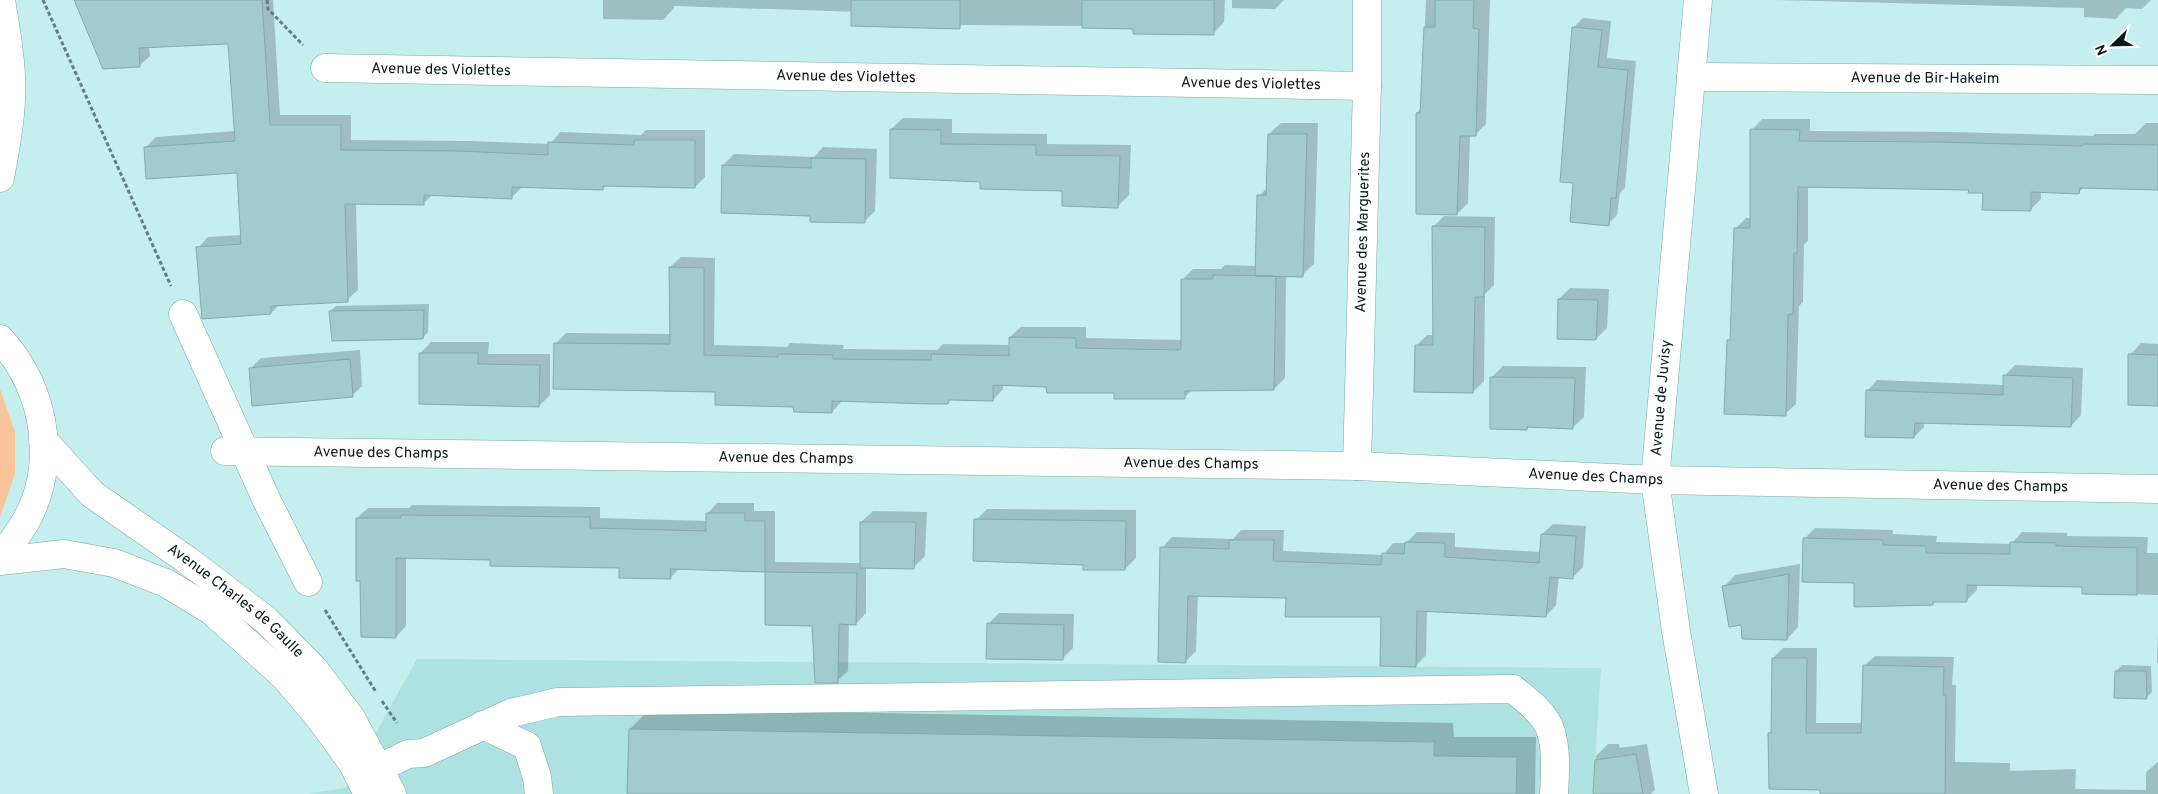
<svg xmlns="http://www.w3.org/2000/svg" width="2158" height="794" viewBox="0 0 2158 794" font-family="Overpass,sans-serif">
<rect width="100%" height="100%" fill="#c5efef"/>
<path fill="#aee1e1" d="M 417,659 L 1601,668 L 1593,794 L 306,794 L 345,788 Z"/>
<path fill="#f9c499" d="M 0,389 L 15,432 L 15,474 L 0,517 Z"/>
<path fill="#0003" d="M 75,0 L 273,0 L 280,115 L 351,115 L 351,140 L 470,141 L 550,144 L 560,132 L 641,135 L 646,130 L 705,130 L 705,177 L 695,187 L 606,185 L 603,188 L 523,186 L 511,198 L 433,194 L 423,204 L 356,203 L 358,290 L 347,300 L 280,304 L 271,313 L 198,248 L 208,237 L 242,235 L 238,172 L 146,147 L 156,137 L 235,131 L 229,42 L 149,47 L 150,56 L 139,66 Z
M 603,0 L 1225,0 L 1224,22 L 1213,34 L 1134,28 L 1082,26 L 962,25 L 959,27 L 892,13 L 674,6 L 674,8 L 663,20 L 603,19 Z
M 1232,0 L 1284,0 L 1275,9 L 1232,8 Z
M 1426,0 L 1490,0 L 1486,124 L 1475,135 L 1470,135 L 1468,203 L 1457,214 L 1417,113 L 1421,109 Z
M 1774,0 L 2158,0 L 2151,0 L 2142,9 L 2126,8 L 2116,19 L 2084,17 L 2084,8 Z
M 1583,18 L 1611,21 L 1607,58 L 1636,61 L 1625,188 L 1620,193 L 1617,215 L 1608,224 L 1574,181 L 1573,28 Z
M 903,118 L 952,119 L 952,133 L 1047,134 L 1047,144 L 1131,145 L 1129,195 L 1118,206 L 1063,189 L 982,180 L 891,129 Z
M 1762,119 L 1810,119 L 1810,131 L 1951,132 L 2093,136 L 2095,134 L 2135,134 L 2146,123 L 2158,123 L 2158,189 L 2084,187 L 2079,192 L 2041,191 L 2041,199 L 2030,210 L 1984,192 L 1970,189 L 1808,186 L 1808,241 L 1804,244 L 1803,302 L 1799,306 L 1796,404 L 1785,414 L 1728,341 L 1732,337 L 1735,229 L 1746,218 L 1751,218 L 1752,130 Z
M 1281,123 L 1318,123 L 1314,264 L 1302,275 L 1286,275 L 1285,378 L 1274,389 L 1192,390 L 1184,398 L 1047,386 L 1003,384 L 1003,389 L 993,400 L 951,399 L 948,403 L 842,401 L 832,412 L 717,391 L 555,344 L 566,333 L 671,334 L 670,267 L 681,257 L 715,258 L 714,345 L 787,347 L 790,343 L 844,345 L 843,349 L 937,350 L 943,344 L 1010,345 L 1010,337 L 1021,327 L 1086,327 L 1086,338 L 1182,340 L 1182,280 L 1193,269 L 1221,269 L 1225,265 L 1257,266 L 1259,196 L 1268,187 L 1269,134 Z
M 823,147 L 877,149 L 875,211 L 864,222 L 811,214 L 723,165 L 734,154 L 814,157 Z
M 1444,216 L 1495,217 L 1494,285 L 1485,294 L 1484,381 L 1473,392 L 1416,346 L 1427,335 L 1434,335 L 1433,227 Z
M 1570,288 L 1609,289 L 1607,328 L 1596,339 L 1559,299 Z
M 429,304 L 428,332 L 423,338 L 330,311 L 336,306 Z
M 431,342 L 489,342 L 488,354 L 550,354 L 550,395 L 539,406 L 420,354 Z
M 2141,343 L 2158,344 L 2158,404 L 2130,355 Z
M 360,350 L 362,386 L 352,396 L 251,368 L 261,358 Z
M 2015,365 L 2083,368 L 2081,415 L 2071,426 L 1924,422 L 1924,427 L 1914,437 L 1867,391 L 1877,380 L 2004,385 L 2004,376 Z
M 1503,366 L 1586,367 L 1584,417 L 1572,428 L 1530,426 L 1527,429 L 1491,378 Z
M 717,503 L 754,503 L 754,511 L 775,511 L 775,562 L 861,563 L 861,522 L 873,511 L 927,512 L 925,556 L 914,567 L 866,567 L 866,613 L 856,624 L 849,623 L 848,671 L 837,681 L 813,624 L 766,624 L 766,571 L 680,568 L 670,578 L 620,567 L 492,559 L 406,557 L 406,626 L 396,637 L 357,518 L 368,508 L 409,508 L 412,505 L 600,507 L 600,518 L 707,521 L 707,514 Z
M 987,509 L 1136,510 L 1136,558 L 1125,569 L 1085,563 L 976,520 Z
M 1553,524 L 1586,526 L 1583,567 L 1573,577 L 1559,576 L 1556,605 L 1546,616 L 1427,610 L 1426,655 L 1416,666 L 1382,616 L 1287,597 L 1198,595 L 1196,651 L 1186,661 L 1162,548 L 1172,537 L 1233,539 L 1241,530 L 1284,530 L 1283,551 L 1383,555 L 1393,543 L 1406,543 L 1417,532 L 1455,533 L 1455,547 L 1541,552 L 1542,534 Z
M 1815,528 L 1893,530 L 1893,534 L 1937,536 L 1936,542 L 2011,544 L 2022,532 L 2067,533 L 2067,536 L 2148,537 L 2147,553 L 2158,553 L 2158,595 L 2083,593 L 2083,586 L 1977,584 L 1977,590 L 1966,601 L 1935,601 L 1932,604 L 1856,582 L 1804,539 Z
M 1800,564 L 1798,627 L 1787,639 L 1742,624 L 1724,587 L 1735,575 Z
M 999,613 L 1074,614 L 1073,648 L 1062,659 L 988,624 Z
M 2158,632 L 2158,663 L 2157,662 Z
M 1783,648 L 1817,648 L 1816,723 L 1863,723 L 1864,666 L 1875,656 L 1954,657 L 1952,685 L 1956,685 L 1955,762 L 2010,763 L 2010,771 L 2076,769 L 2075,789 L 2146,790 L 2146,772 L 2158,762 L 2158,794 L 1821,794 L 1821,789 L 1770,733 L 1773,730 L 1773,658 Z
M 2122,665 L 2151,666 L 2152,692 L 2146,698 L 2116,671 Z
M 650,709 L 1453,723 L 1454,737 L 1536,737 L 1535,794 L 629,794 L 630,729 Z
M 1608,744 L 1619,744 L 1620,748 L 1647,744 L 1655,790 L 1651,794 L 1594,794 L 1596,756 Z"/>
<path fill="#a2cccb" stroke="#82aaaa" d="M 74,0 L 262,0 L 270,125 L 341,125 L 341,150 L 459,151 L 548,155 L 548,142 L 634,145 L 634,140 L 695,140 L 695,188 L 603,186 L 603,190 L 512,187 L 512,199 L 424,195 L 424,205 L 345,204 L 348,302 L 271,306 L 271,314 L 202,319 L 196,247 L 241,244 L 237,173 L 146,179 L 144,147 L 235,141 L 228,44 L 139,48 L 140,67 L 103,69 Z
M 851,0 L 960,0 L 960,29 L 851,26 Z
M 1082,0 L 1214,0 L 1214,35 L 1133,34 L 1133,29 L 1082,28 Z
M 1435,0 L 1474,0 L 1473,28 L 1479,29 L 1476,136 L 1460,136 L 1457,215 L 1416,214 L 1416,113 L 1420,113 L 1424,27 L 1435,27 Z
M 1572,27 L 1602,30 L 1598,67 L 1628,70 L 1616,198 L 1611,198 L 1609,226 L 1570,222 L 1573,183 L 1560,182 Z
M 890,129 L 941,130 L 941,144 L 1036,145 L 1036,155 L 1120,156 L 1118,208 L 1062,206 L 1062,191 L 980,189 L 980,182 L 890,178 Z
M 1750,129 L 1800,130 L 1799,141 L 1940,142 L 2082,146 L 2083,144 L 2158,145 L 2158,190 L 2080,188 L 2079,194 L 2031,192 L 2031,211 L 1982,210 L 1983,193 L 1968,193 L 1969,190 L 1798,187 L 1797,253 L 1794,253 L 1793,314 L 1788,314 L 1786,416 L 1724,414 L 1727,340 L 1730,340 L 1734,228 L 1750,228 Z
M 1268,134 L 1307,134 L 1303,277 L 1255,276 L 1257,195 L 1266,195 Z
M 811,158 L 866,159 L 865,223 L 810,222 L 810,216 L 721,213 L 722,165 L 811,168 Z
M 1432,226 L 1485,227 L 1484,297 L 1475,297 L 1473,393 L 1414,392 L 1415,345 L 1433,345 Z
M 669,267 L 704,268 L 704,355 L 778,357 L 778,354 L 833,355 L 833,359 L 931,360 L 931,354 L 1009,356 L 1009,337 L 1076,338 L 1076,348 L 1181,350 L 1181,279 L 1213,279 L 1213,275 L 1276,276 L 1274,390 L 1185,391 L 1185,399 L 1114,399 L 1114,393 L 1047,393 L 1046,387 L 993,385 L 993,401 L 949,400 L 948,404 L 930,404 L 832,401 L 832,413 L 794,412 L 793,407 L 715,405 L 715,392 L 553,389 L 554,343 L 670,344 Z
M 1558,299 L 1598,300 L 1596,340 L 1557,339 Z
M 424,310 L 423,339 L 332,341 L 329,311 Z
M 419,353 L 478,353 L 478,364 L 540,365 L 539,407 L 419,404 Z
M 2128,354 L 2158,355 L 2158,406 L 2128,405 Z
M 350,359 L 353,397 L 252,406 L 249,368 Z
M 2003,375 L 2073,378 L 2071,427 L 1915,423 L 1914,438 L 1865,437 L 1866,390 L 2003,395 Z
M 1490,377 L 1575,378 L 1573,429 L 1527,427 L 1527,430 L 1490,429 Z
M 706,513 L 745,513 L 745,521 L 765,521 L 765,572 L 857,573 L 856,625 L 839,624 L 838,683 L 815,683 L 812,626 L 765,625 L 765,572 L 670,569 L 671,579 L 619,578 L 619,568 L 490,566 L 490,560 L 396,558 L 396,638 L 361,637 L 360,581 L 356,581 L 356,518 L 401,518 L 401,515 L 590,517 L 590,528 L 706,531 Z
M 974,519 L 1126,521 L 1125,570 L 1083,570 L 1083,565 L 973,561 Z
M 860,522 L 916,522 L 914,569 L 860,568 Z
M 1541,534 L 1576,536 L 1573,579 L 1550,577 L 1546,617 L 1417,611 L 1416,667 L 1380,666 L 1381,617 L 1285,617 L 1286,598 L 1188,596 L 1186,663 L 1158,662 L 1160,547 L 1229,549 L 1229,540 L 1274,540 L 1273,561 L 1381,565 L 1382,553 L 1404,554 L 1405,542 L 1445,543 L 1445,557 L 1539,563 Z
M 1803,538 L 1883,540 L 1883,545 L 1926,546 L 1926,553 L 2010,554 L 2010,542 L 2056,543 L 2056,546 L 2137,548 L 2137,595 L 2082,594 L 2082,587 L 1967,585 L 1967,602 L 1933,602 L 1933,605 L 1854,607 L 1854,583 L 1802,582 Z
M 1789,574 L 1787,640 L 1742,639 L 1741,625 L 1729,627 L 1722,586 Z
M 987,623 L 1064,625 L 1063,660 L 986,659 Z
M 1772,658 L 1807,658 L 1806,733 L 1861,733 L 1863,665 L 1944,667 L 1943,695 L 1946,695 L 1945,794 L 1820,794 L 1820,790 L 1769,789 L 1768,733 L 1771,733 Z
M 2115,671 L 2146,671 L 2147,699 L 2114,698 Z
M 629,729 L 1434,742 L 1434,756 L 1517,757 L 1516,794 L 627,794 Z
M 1636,754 L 1643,794 L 1593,794 L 1595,760 Z"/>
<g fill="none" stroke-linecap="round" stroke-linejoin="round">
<defs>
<g id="minor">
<path d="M 1698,0 L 1655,480 L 1676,631 L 1704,794"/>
<path id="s1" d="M 325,68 L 1367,86"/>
<path id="s2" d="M 1691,77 L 2158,80"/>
<path d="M 183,314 L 267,501 L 308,582"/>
<path id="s3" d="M 225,451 L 1357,466 L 1655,480 L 2158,489"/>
<path id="s4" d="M 1357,466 L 1367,86 L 1367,0"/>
<path d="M 483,725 L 527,746 L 537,777 L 539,794"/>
<path d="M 379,768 L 408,754 L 424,753 L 511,713 L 558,702 L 1513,689 C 1525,699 1538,708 1546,721 C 1558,739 1555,774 1554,794"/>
</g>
<g id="major">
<path d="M 0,178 C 6,145 13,110 11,76 C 10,50 5,25 1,0"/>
<path d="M 0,339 C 48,390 60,473 19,532 C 13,540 8,549 0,555"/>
<path id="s5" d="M 43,440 L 92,494 L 187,560 L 266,620 L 314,669 L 351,718 L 392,794"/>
<path d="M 0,561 L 64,554 L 114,563 L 166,583 L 212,611 L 285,677 L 322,721 L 353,764 L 368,794"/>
</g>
</defs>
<use href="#minor" stroke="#7da5a5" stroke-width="29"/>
<use href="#major" stroke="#7da5a5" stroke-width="29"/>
<path stroke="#617d7d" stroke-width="3" stroke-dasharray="4 2.5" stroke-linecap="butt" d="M 43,0 L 171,286
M 267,0 L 268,9 L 303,45
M 325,610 L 376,692
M 382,701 L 397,723"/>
<use href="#minor" stroke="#fff" stroke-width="28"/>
<use href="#major" stroke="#fff" stroke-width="28"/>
</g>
<g text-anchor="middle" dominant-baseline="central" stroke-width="4.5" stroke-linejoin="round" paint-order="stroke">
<g font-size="15" fill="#081818" stroke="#fff">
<text stroke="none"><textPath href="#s1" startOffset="116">Avenue des Violettes</textPath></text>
<text stroke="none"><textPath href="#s1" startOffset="521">Avenue des Violettes</textPath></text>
<text stroke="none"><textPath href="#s2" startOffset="234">Avenue de Bir-Hakeim</textPath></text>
<text stroke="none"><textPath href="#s1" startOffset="926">Avenue des Violettes</textPath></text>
<text stroke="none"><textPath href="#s4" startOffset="234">Avenue des Marguerites</textPath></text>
<text transform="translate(1662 398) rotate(-85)">Avenue de Juvisy</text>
<text stroke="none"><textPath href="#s3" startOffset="156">Avenue des Champs</textPath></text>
<text stroke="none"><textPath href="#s3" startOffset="561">Avenue des Champs</textPath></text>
<text stroke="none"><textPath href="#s3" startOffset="966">Avenue des Champs</textPath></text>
<text stroke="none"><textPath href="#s3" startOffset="1371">Avenue des Champs</textPath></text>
<text stroke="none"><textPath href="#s3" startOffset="1776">Avenue des Champs</textPath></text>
<text stroke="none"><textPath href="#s5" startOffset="252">Avenue Charles de Gaulle</textPath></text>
</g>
</g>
<g transform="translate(2113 45) rotate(247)" stroke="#ffffff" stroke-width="4" paint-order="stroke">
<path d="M0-4L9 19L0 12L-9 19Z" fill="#081818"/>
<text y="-8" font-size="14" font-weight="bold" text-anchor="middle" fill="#081818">N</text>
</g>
</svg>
